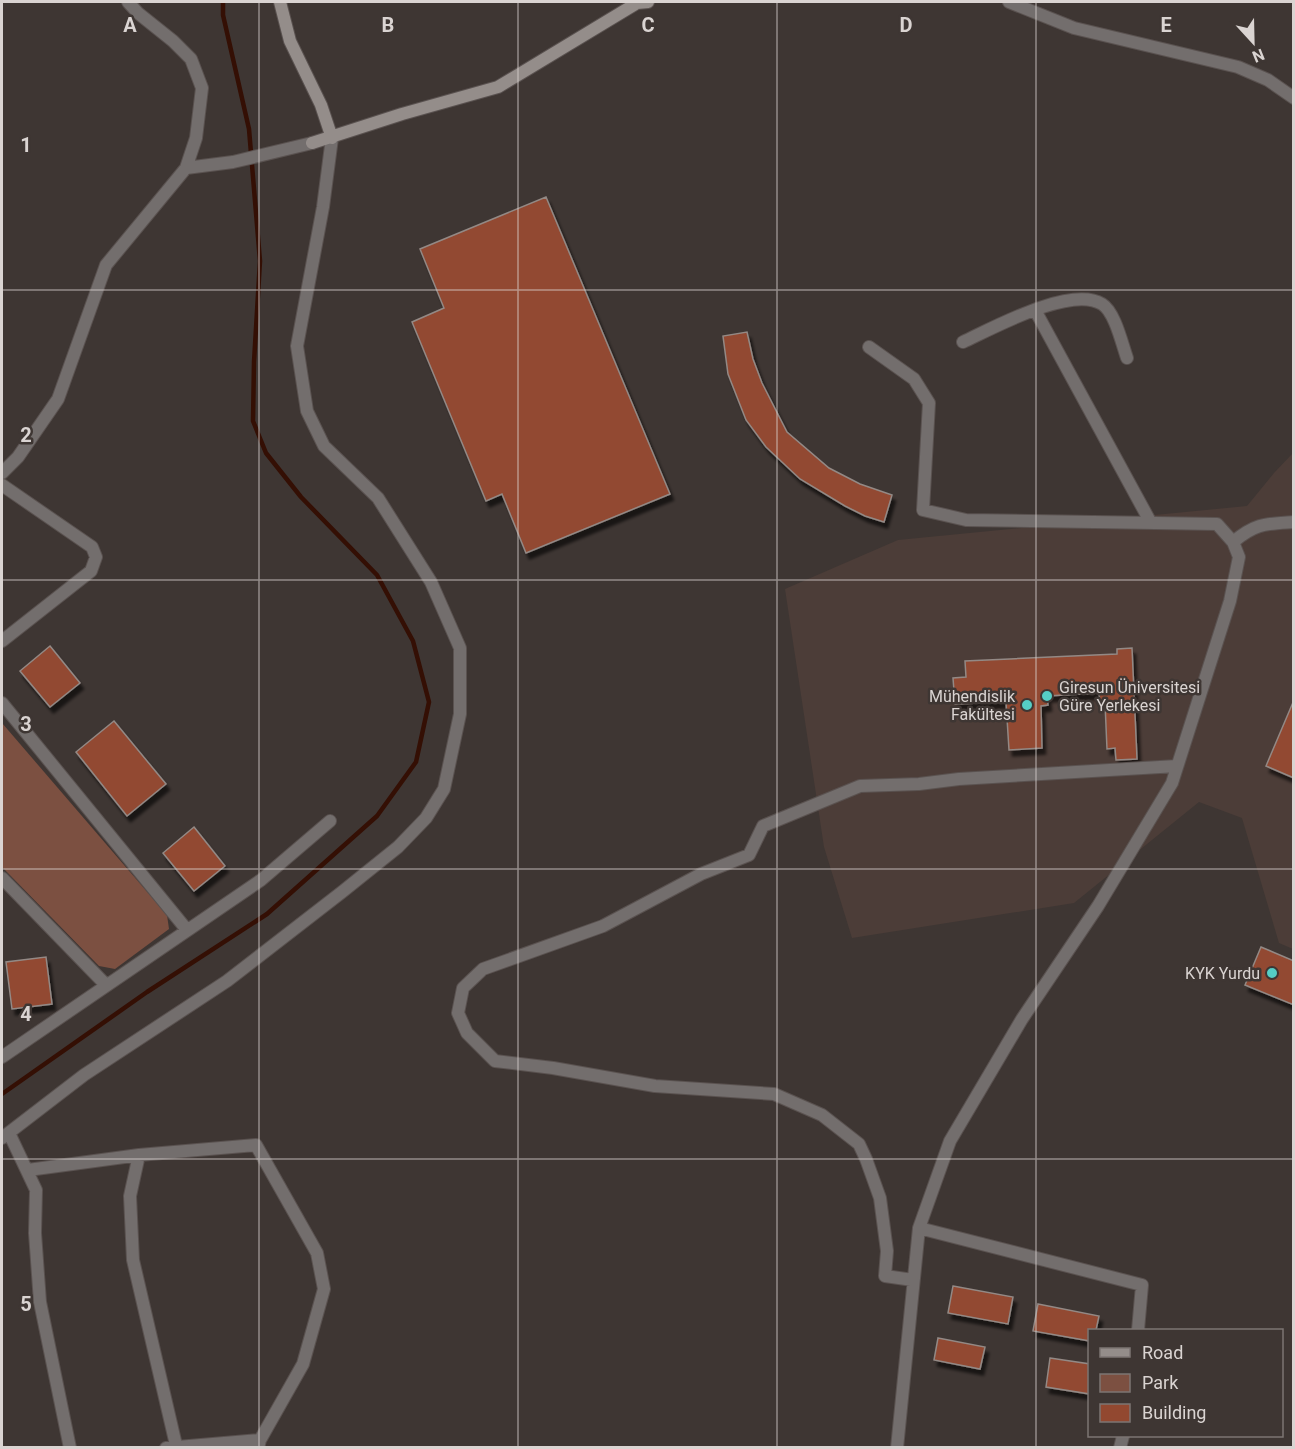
<svg xmlns="http://www.w3.org/2000/svg" width="1295" height="1449" viewBox="0 0 1295 1449" font-family="Roboto,sans-serif">
<defs>
<filter id="shadow"><feDropShadow dx="3.5" dy="6" stdDeviation="1.5" flood-color="#0009"/></filter>
</defs>
<rect width="100%" height="100%" fill="#3e3633"/>
<path fill="#4c3d38" d="M 1293,453 L 1293,949 L 1279,943 L 1242,818 L 1199,802 L 1074,903 L 852,938 L 824,847 L 785,589 L 898,540 L 1247,506 L 1274,473 Z"/>
<path fill="#7c5041" d="M 2,723 L 167,915 L 169,929 L 115,969 L 99,966 L 2,867 Z"/>
<g fill="none" stroke-linecap="round" stroke-linejoin="round">
<path stroke="#340f04" stroke-width="4.5" d="M 2,1094 L 147,992 L 267,914 L 377,816 L 416,762 L 429,702 L 413,641 L 377,575 L 301,497 L 266,453 L 253,421 L 254,362 L 260,261 L 249,129 L 223,15 L 223,2"/>
</g>
<path fill="#924830" stroke="#938985" stroke-width="1.5" filter="url(#shadow)" d="M 546,197 L 670,494 L 526,553 L 502,494 L 486,501 L 412,322 L 444,308 L 420,249 Z
M 747,332 L 753,359 L 762,383 L 787,432 L 829,468 L 860,484 L 892,495 L 884,522 L 865,516 L 845,506 L 800,479 L 766,447 L 746,420 L 728,374 L 723,336 Z
M 50,646 L 80,683 L 50,707 L 20,671 Z
M 1132,648 L 1137,759 L 1116,760 L 1115,748 L 1107,749 L 1105,703 L 1100,704 L 1099,693 L 1047,696 L 1048,705 L 1041,706 L 1042,748 L 1009,750 L 1006,702 L 955,704 L 953,678 L 966,677 L 965,661 L 1117,654 L 1117,649 Z
M 1294,700 L 1294,778 L 1266,766 Z
M 114,721 L 166,784 L 127,816 L 76,752 Z
M 194,827 L 225,866 L 194,891 L 163,853 Z
M 1261,947 L 1294,961 L 1294,1005 L 1245,985 Z
M 46,957 L 52,1004 L 12,1009 L 6,962 Z
M 953,1286 L 1013,1297 L 1008,1324 L 948,1313 Z
M 1038,1304 L 1099,1316 L 1096,1330 L 1090,1330 L 1090,1341 L 1033,1331 Z
M 938,1338 L 985,1347 L 980,1369 L 934,1360 Z
M 1050,1358 L 1090,1364 L 1090,1394 L 1046,1387 Z"/>
<g fill="none" stroke-linecap="round" stroke-linejoin="round">
<defs>
<path id="street" d="M 1009,2 L 1074,28 L 1238,67 L 1268,80 L 1294,98
M 186,168 L 233,162 L 312,143
M 1035,310 L 1151,523
M 963,342 C 993,328 1071,285 1102,304 C 1115,312 1122,344 1127,358
M 869,347 L 914,379 L 929,403 L 923,510 L 966,520 L 1217,524 L 1233,542 L 1239,557 L 1230,601 L 1172,783 L 1098,906 L 1022,1019 L 950,1141 L 919,1228 L 897,1448
M 2,473 L 18,457 L 58,399 L 106,265 L 186,168 L 196,138 L 202,88 L 191,59 L 173,41 L 138,13 L 128,2
M 2,485 L 92,547 L 96,557 L 91,571 L 2,641
M 1233,542 C 1256,523 1265,524 1294,522
M 2,703 L 187,930
M 2,878 L 106,985
M 2,1057 L 261,880 L 330,821
M 9,1133 L 36,1190 L 35,1233 L 40,1302 L 70,1448
M 2,1138 L 84,1075 L 227,981 L 342,892 L 398,847 L 426,818 L 444,789 L 460,714 L 460,648 L 431,582 L 378,498 L 324,446 L 307,411 L 297,346 L 323,207 L 332,138
M 28,1170 L 139,1155
M 919,1228 L 1142,1285 L 1138,1330
M 913,1280 L 885,1276 L 887,1251 L 880,1198 L 866,1159 L 859,1144 L 822,1115 L 774,1094 L 655,1086 L 553,1068 L 495,1061 L 467,1033 L 458,1013 L 463,988 L 483,969 L 603,926 L 701,874 L 749,855 L 763,826 L 860,786 L 919,784 L 959,779 L 1177,766
M 176,1445 L 133,1260 L 130,1196 L 139,1155 L 256,1145 L 317,1253 L 324,1289 L 303,1364 L 260,1440 L 258,1448
M 166,1448 L 260,1440
M 1120,1448 L 1123,1436"/>
<path id="secondary" d="M 280,2 L 290,41 L 321,105 L 332,138
M 312,143 L 402,114 L 498,87 L 637,3 L 648,2"/>
</defs>
<use href="#street" stroke="#5a5250" stroke-width="14"/>
<use href="#secondary" stroke="#5a5250" stroke-width="14"/>
<use href="#street" stroke="#736e6d" stroke-width="12"/>
<use href="#secondary" stroke="#948d8a" stroke-width="12"/>
</g>
<path fill="none" stroke="#dad4d2" stroke-width="1.5" stroke-opacity="0.55" d="M 259,2 L 259,1448M 518,2 L 518,1448M 777,2 L 777,1448M 1036,2 L 1036,1448M 2,290 L 1294,290M 2,580 L 1294,580M 2,869 L 1294,869M 2,1159 L 1294,1159"/>
<g fill="#55cec5" stroke="#3e3633" stroke-width="2">
<circle cx="1047" cy="696" r="6"/>
<circle cx="1027" cy="705" r="6"/>
<circle cx="1272" cy="973" r="6"/>
</g>
<g text-anchor="middle" dominant-baseline="central" stroke-width="5" stroke-linejoin="round" paint-order="stroke">
<g font-size="16" fill="#dad4d2" stroke="#3e3633" text-anchor="end">
<text x="1059" y="687" text-anchor="start">Giresun Üniversitesi<tspan x="1059" dy="18">Güre Yerlekesi</tspan></text>
<text x="1015" y="696">Mühendislik<tspan x="1015" dy="18">Fakültesi</tspan></text>
<text x="1260" y="973">KYK Yurdu</text>
</g>
</g>
<g font-size="20" text-anchor="middle" font-weight="bold" fill="#dad4d2" stroke="#3e3633" stroke-width="5" stroke-linejoin="round" paint-order="stroke">
<text x="130" y="32">A</text>
<text x="388" y="32">B</text>
<text x="648" y="32">C</text>
<text x="906" y="32">D</text>
<text x="1166" y="32">E</text>
<text x="26" y="152">1</text>
<text x="26" y="442">2</text>
<text x="26" y="731">3</text>
<text x="26" y="1021">4</text>
<text x="26" y="1311">5</text>
</g>
<rect width="1295" height="1449" fill="none" stroke="#dad4d2" stroke-width="6"/>
<rect x="1088" y="1329" width="195" height="108" fill="#3e3633" stroke="#7c7573" stroke-width="1.5"/>
<rect x="1100" y="1348" width="30" height="9" fill="#948d8a" stroke="#7c7573" stroke-width="1.5"/>
<text x="1142" y="1359" font-size="18" fill="#dad4d2">Road</text>
<rect x="1100" y="1374" width="30" height="18" fill="#7c5041" stroke="#7c7573" stroke-width="1.5"/>
<text x="1142" y="1389" font-size="18" fill="#dad4d2">Park</text>
<rect x="1100" y="1404" width="30" height="18" fill="#924830" stroke="#7c7573" stroke-width="1.5"/>
<text x="1142" y="1419" font-size="18" fill="#dad4d2">Building</text>
<g transform="translate(1253 42) rotate(158)" stroke="#3e3633" stroke-width="4.5" paint-order="stroke">
<path d="M0-4.5L10 22L0 15L-10 22Z" fill="#dad4d2"/>
<text y="-9" font-size="16" font-weight="bold" text-anchor="middle" fill="#dad4d2">N</text>
</g>
</svg>
